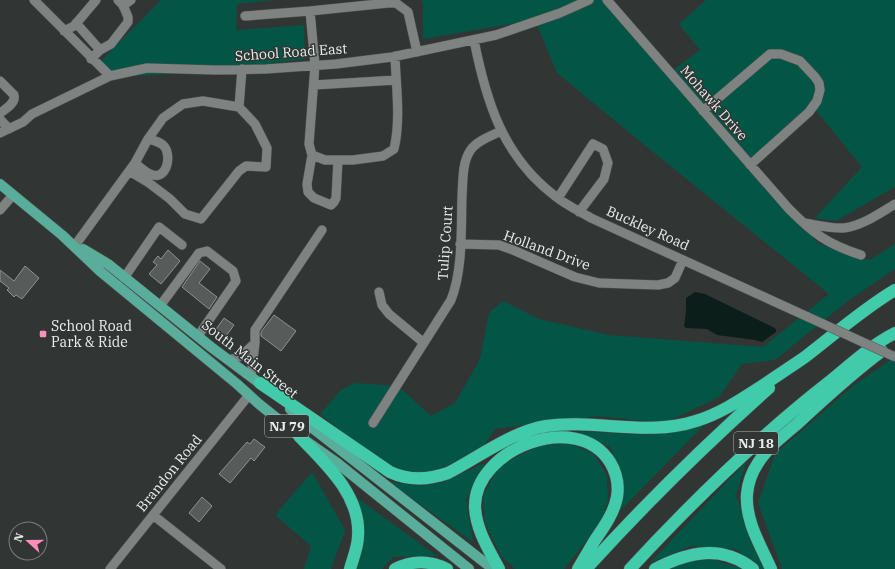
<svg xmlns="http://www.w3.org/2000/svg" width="895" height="569" viewBox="0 0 895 569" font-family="'IBM Plex Serif',serif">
<rect width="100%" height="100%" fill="#313635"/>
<path fill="#035645" d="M 161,0 L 274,0 L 237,4 L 236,30 L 304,25 L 305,59 L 214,71 L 106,78 L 98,64 Z
M 420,0 L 602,0 L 668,74 L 700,50 L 679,24 L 706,0 L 895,0 L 895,187 L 836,221 L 815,218 L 862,167 L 814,108 L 750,163 L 819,244 L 870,260 L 895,244 L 895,269 L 849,300 L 775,360 L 742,364 L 719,397 L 665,423 L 598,416 L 495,429 L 481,450 L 432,472 L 405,473 L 363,448 L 320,414 L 341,390 L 355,383 L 398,386 L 431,416 L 455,403 L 480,359 L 489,313 L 503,301 L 539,319 L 608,335 L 763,347 L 829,294 L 642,143 L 557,73 L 535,20 L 423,39 L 423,3 Z
M 895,357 L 895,568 L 894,569 L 782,569 L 758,503 L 775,454 L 854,385 Z
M 704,425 L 616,515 L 622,476 L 610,447 L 576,431 L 649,435 L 678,431 Z
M 571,444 L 594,454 L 607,476 L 608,501 L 600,524 L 564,569 L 515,569 L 502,557 L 485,523 L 483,495 L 500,465 L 541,445 Z
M 746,462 L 736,495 L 751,542 L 764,569 L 760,569 L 736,549 L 691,546 L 650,563 Z
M 485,463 L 466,500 L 473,542 L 389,482 L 425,486 L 443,482 Z
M 312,472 L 345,530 L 331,569 L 304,569 L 311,546 L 275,515 Z
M 356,497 L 437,556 L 393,557 L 382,569 L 353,569 L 363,534 Z
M 702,556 L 740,568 L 740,569 L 670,569 Z"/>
<path fill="#0c1e19" d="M 695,292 L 705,294 L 775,328 L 776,330 L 776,332 L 762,342 L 755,340 L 717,335 L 707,329 L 686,328 L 684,326 L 686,311 L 686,298 Z"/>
<path fill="#575c5b" stroke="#8c9290" d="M 168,250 L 180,261 L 161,284 L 149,274 L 157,265 L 153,262 L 158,256 L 161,259 Z
M 200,261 L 210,269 L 199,283 L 217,297 L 209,309 L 182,287 Z
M 25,266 L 39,278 L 22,299 L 16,295 L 14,297 L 7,290 L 9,288 L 0,281 L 0,270 L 14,281 Z
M 274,315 L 296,331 L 281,351 L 261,336 L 261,332 Z
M 224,318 L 234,325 L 224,339 L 214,332 Z
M 254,439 L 265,447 L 254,461 L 251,458 L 230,483 L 219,474 L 247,442 L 250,444 Z
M 202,497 L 212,506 L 199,522 L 189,513 Z"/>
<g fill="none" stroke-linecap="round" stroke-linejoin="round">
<defs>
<path id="minor" d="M 34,0 L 110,76
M 607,0 L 789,209 C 814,234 827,244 861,255
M 123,6 L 131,0
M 245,16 L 310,11
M 76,23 L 100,50
M 64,31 L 74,26 L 96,0
M 474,40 C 486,101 503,157 555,196 C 566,205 579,211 591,218 L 808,317
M 395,56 C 396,86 401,120 394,149 L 383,156 L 353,160 L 325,160 L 312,155 L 309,144 L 315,65 L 310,11 L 388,3 L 396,3 L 408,12 L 417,52
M 91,59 L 100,50 L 111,44 L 128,22 L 128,17 L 123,5 L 118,0
M 0,81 L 14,95 C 16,103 6,109 0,113
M 314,85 L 396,80
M 703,111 L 770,54 L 781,54 L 800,61 L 815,77 L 819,83 L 820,90 L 817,101 L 809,112 L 750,165
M 0,119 L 9,129
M 0,133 L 23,122 L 32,114 L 110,76 L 147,68 L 215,70 L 266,69 L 336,64 L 392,57 L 496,35 L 560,13 L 589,0
M 312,155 L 307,184 L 308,192 L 314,198 L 331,205 L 334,202 L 336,198 L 338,160
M 135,163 C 140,167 147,174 153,175 C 168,179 172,153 163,145 C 159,142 153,140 148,139
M 129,171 L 149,183 L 170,199 L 185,214 L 201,219 L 239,171 L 246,166 L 266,167 L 267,148 L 255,124 L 239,107
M 558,198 L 593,144 L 603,149 L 608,163 L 604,179 L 579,212
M 0,210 L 13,195
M 804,223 C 817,225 831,229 844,228 C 862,226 880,213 895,204
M 76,244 L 135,163 L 148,139 L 163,118 L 183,104 L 203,101 L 239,107 L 242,69
M 460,244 L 499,245 L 513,250 L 575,277 L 599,283 L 658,285 L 668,283 L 675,278 L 683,260
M 124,278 L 159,227 L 182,245
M 379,292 L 382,305 L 389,314 L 424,343
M 160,306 L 199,253 L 207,251 L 233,271 L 236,281 L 198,336
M 255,343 L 255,330 L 322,230
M 229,360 L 241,356 L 255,343 L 251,376
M 373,423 L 451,300 C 463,270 461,229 462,196 C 463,182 462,163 470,151 C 476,141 491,136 501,131
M 153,515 L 221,569
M 110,569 L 249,395"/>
<path id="major" d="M 0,184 L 62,235 L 101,272 L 237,384 L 259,404 L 299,436 L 336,462 L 469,569
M 83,249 L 108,264 L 211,347 L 266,388
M 290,409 L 306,423 L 493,569"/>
<path id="highway" d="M 260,383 L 390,472 C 409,481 428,480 448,473 C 479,457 511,432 546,426 C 595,419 647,437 696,421 C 722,413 743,398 765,384 C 778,375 792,366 805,357 C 835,334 863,309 895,290
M 299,436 C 325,463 361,495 358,536 C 358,547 353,558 350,569
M 395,569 C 413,560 429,560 447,569
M 499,569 C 489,550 476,530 475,507 C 474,449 577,409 610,462 C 616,472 619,485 617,497 C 614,513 604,527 595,540 C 589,550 584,559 578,569
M 586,569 C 644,505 705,445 769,388
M 630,569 C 692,502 757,438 829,382 C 850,365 871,345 895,333
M 655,569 C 688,552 721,544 753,569
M 771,569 C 761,546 745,521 747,494 C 748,483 752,472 758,463 C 767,448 783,436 797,424 C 824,399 852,373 882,351"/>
</defs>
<use href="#minor" stroke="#4f5452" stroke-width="10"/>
<use href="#major" stroke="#4f5452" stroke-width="11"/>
<use href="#highway" stroke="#4f5452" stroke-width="13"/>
<use href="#minor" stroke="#7e8382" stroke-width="9"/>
<use href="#major" stroke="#59ae9b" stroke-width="10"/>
<use href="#highway" stroke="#41cbab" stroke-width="12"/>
<defs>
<path id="minor-bridge" d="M 808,317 L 895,357"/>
</defs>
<use href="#minor-bridge" stroke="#4f5452" stroke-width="10" stroke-linecap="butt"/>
<use href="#minor-bridge" stroke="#7e8382" stroke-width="9"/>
</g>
<rect fill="#fd8ebe" stroke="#313635" stroke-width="1.5" x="39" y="330" width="8" height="8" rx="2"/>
<g text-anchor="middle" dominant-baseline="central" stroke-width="3" stroke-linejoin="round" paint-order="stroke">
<g fill="#313635" stroke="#b2b6b5" stroke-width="1">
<rect x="265" y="415" width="44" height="22" rx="3"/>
<rect x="734" y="432" width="44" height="22" rx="3"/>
</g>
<g font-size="13" font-weight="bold" fill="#eaedec">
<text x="287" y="426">NJ 79</text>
<text x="756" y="443">NJ 18</text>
</g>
<g font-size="14" fill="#eaedec" stroke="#313635">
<text transform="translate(291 52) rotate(-4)">School Road East</text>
<text transform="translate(714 103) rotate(49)">Mohawk Drive</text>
<text transform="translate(648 228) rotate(24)">Buckley Road</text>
<text transform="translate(445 243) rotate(-86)">Tulip Court</text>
<text transform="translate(547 250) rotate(20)">Holland Drive</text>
<text transform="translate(250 359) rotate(38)">South Main Street</text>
<text transform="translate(169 473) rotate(-51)">Brandon Road</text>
</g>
<g font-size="14" fill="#eaedec" stroke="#313635" text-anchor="start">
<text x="51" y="326">School Road<tspan x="51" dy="16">Park &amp; Ride</tspan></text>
</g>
</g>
<g transform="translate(28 541) rotate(291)"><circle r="19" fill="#313635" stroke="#7b7f7e"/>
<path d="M0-3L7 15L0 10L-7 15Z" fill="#fd8ebe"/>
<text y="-6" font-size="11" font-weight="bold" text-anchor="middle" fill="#eaedec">N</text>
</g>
</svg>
